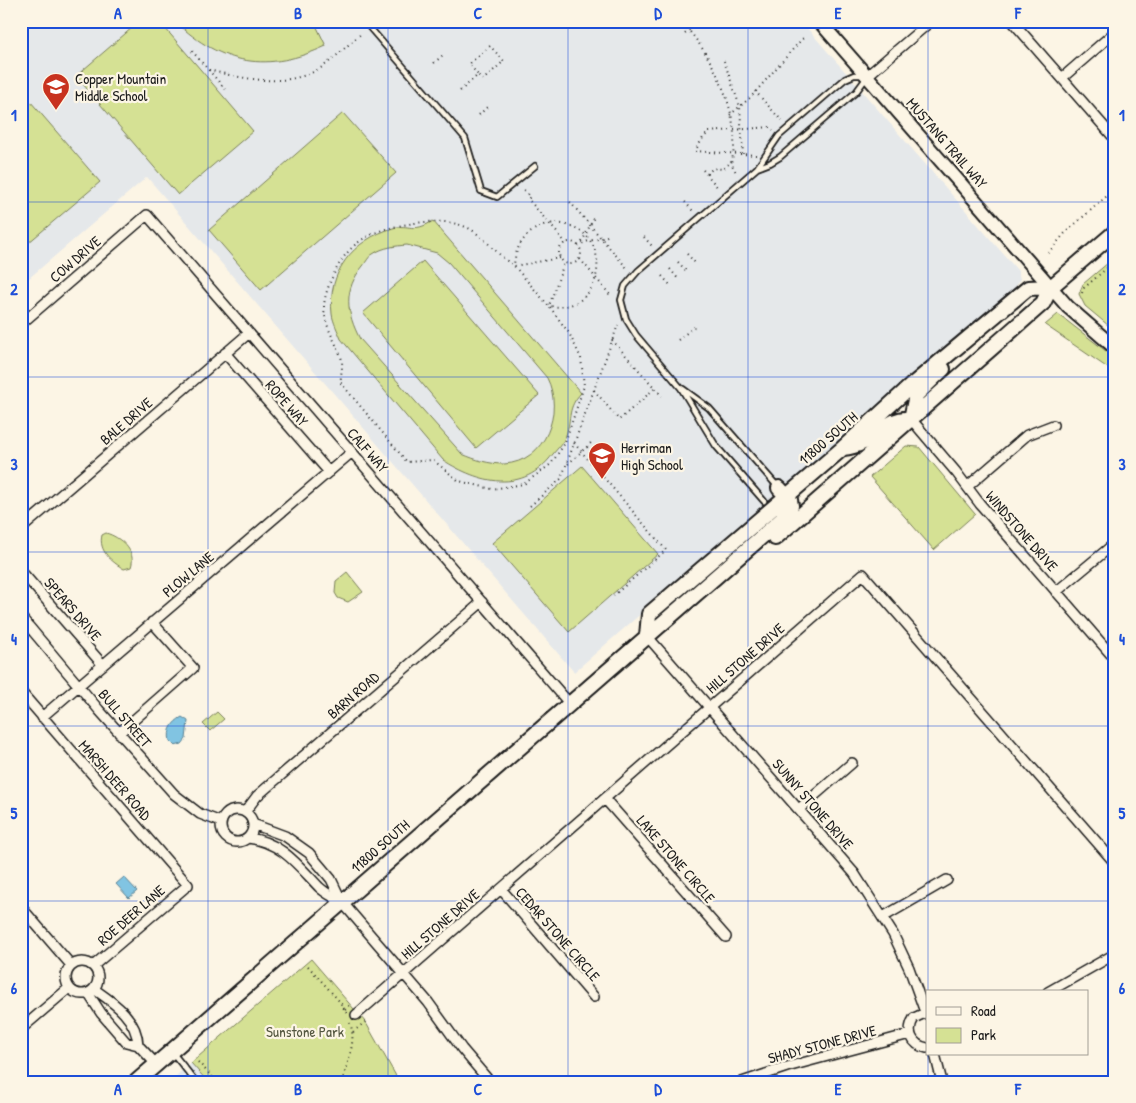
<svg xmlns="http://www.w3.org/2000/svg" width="1136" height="1103" viewBox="0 0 1136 1103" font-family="'Patrick Hand',sans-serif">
<rect width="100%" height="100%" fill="#fcf5e5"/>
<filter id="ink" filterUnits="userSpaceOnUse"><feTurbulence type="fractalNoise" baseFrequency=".02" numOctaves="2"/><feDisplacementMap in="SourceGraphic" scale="10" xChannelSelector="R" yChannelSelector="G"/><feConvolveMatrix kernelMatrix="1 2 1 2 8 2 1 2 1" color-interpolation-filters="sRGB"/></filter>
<g filter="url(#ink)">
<path fill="#e5e8ea" d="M 21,21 L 801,21 L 1018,271 L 1020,279 L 1015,288 L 574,672 L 147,177 L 21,285 Z
M 191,1063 L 208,1082 L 169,1082 Z"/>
<path fill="#d5e194" stroke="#787e58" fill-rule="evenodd" d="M 140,21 L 159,21 L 253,131 L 178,195 L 76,76 Z
M 175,21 L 314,21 L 326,46 C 268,73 222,66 175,21 Z
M 24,94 L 100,182 L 21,249 L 21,97 Z
M 343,113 L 396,173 L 261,290 L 209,230 Z
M 433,221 L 581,393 C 567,408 572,417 566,435 C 564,442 557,449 553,454 C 523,495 479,483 443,460 L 341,339 C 338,331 333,322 332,314 C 327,272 353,240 393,228 C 410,223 412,234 433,221 ZM 407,245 L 437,253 L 449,263 L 547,378 C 564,411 546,462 504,464 C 489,464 476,460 462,454 L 360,339 C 346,312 343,290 363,266 C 366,262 369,256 373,254 C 383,247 396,246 407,245 Z
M 1115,257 L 1115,331 L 1085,306 L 1079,294 L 1083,284 Z
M 423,261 L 539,395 L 476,448 L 363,313 Z
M 1058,314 L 1115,358 L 1115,373 L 1045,325 Z
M 906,446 L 919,447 L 975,514 L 934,550 L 870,477 Z
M 582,466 L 658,554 L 569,632 L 492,543 Z
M 106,533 C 120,537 137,551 131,567 L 124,569 C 112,562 98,551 102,535 Z
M 347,572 L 363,592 L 348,602 L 338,598 L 335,593 L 336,581 Z
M 217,712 L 224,719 L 210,731 L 203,724 Z
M 311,959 L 366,1023 L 396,1076 L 389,1082 L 208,1082 L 191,1063 Z"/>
<path fill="#81c4e2" stroke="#598193" d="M 182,717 L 188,721 L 186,739 L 182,744 L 175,746 L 170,741 C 167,730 173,722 182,717 Z
M 124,877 L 137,891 L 129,898 L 116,884 Z"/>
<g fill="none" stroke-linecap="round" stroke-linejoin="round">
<defs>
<path id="lane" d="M 364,21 L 465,138 L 481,191 L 497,197 L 535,166
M 757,168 L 770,163 L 780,157 L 856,92 L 867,77
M 683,389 L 709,408 L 778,487
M 764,501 L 716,446 L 681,388 L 636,335 L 626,319 L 621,300 L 625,286 L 638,271 L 757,168 L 779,136 L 845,79 L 854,75 L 861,75
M 172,1052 L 196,1082"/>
<path id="street" d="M 1012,21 L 1115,139
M 867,76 L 931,21
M 1062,78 L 1115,32
M 21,324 L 147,215 L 569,703
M 225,353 L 329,472
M 911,419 L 956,472 L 980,504 L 1115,659
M 968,486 L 1027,435 L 1053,425
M 21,529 L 249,333
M 21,571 L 103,665
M 1056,592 L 1115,543
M 21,617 L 99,710 L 174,794 L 200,814 L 221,822
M 647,636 L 854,873 L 893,934 L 909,968 L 925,1012
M 21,692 L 188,885 L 93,966
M 42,717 L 352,452
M 119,733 L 193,668 L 152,622
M 605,799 L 726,937
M 799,809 L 852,763
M221 826a16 16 0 1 1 32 0a16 16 0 1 1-32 0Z
M 245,812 L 257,796 L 482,602
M 253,824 L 285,836 L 309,853 L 331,879 L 342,902 L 428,1002 L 462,1049 L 490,1082
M 248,838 C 281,842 297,864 319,887 C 325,893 334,897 341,902
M 501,889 L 594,997
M 21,907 L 71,965
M 883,917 L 947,880
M66 978a16 16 0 1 1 32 0a16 16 0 1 1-32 0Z
M 94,989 C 114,1003 137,1018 138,1045
M 1048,992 L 1115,954
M 88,993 L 101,1013 L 126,1042 L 138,1045 L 156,1064
M 927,1012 L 914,1018 C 906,1031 911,1045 927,1048
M 356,1015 L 863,574 L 1115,863
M 21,1029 L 69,988
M 935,1054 L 942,1082
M 742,1082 L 787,1067 L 910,1034"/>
<path id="secondary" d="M 819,21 L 1068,307 L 1115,348"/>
<path id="primary" d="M 911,419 L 916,395 L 943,369
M 843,448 C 875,446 886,415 911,419
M 775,538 L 1043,303 L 1051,287 L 1115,232
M 647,636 L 649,614 L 843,448 L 912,385 L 1028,288 L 1051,287
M 136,1082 L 782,519 L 791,506 L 790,500 L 779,488"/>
</defs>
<use href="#lane" stroke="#1c1c1c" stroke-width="8"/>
<use href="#street" stroke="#1c1c1c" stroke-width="12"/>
<use href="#secondary" stroke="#1c1c1c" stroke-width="16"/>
<use href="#primary" stroke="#1c1c1c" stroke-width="18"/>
<path stroke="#1c1c1c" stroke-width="2" stroke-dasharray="1 4" stroke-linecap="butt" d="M 680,21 C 711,51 745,119 731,163 L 737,174
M 685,34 L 697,23
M 192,51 L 225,89
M 724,61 L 740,107 L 743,154
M 434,63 L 444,54
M 209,70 C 243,79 286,88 319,69 C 334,60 347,45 361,34
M 460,91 L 478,75 L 483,80 L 504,61 L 490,46 L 469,64 L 478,75
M 755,91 L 782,121
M 479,115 L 488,106
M 730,115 L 751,97 L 802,39 L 806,37
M 756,155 L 695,151 L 703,138 L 709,132 L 770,127 L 773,130
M 703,170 L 719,189
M 707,174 L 713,168 L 723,169 L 730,163
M 524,190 L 530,197 L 528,199 L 566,243
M 570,202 L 627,268
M 685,202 L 693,211
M 546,224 C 616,215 612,316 549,306 L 514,266 C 515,245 527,231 546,224 Z
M 644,237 L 652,246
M559 253a11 11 0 1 1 22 0a11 11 0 1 1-22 0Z
M 582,242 L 594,217
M 578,246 C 589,238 601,241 610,234
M 1048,253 L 1066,232 L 1115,189
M 687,254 L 697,265
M 560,258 L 514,266 C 498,256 486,238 470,229 C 453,220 433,221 415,223 C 374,229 349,239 332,278 C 328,287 324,298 324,308 C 325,328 335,339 341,357 C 344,366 340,374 341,383 L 407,462 L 433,460 L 459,481 L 492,489 L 524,484 L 551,464 L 565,443 L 584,386 L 581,358 L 569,333 L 549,306 L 564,263
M 580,259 L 611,296
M 678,262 L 688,273
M 670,269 L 679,280
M 662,276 L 671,286
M 1082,293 L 1084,288 L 1115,261
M 612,340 L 662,396
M 678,340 L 694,327
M 594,390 L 619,420 L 654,389
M 574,443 L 666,550 L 613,596
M 587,447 L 596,456
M 568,464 L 593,441
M 530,506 L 561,479 L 618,325
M 308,966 L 340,1002 L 347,1014
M 345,1010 L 350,1005
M 353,1032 L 365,1022
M 198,1062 L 217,1082
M 342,1082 C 347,1063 357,1042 350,1023"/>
<use href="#lane" stroke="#fcf5e5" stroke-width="4.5"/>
<use href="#street" stroke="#fcf5e5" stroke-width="9"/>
<use href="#secondary" stroke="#fcf5e5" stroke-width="12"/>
<use href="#primary" stroke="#fcf5e5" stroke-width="14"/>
</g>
</g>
<path fill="none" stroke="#1d4ed8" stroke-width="1" stroke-opacity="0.55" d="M 208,21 L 208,1082M 388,21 L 388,1082M 568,21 L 568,1082M 748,21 L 748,1082M 928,21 L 928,992M 21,202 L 1115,202M 21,377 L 1115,377M 21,552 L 1115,552M 21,726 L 1115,726M 21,901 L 1115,901M 928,1054 L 928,1082"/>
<defs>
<symbol id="school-pin" viewBox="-11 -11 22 30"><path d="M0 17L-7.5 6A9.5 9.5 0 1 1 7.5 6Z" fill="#c8321e" stroke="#fcf5e5"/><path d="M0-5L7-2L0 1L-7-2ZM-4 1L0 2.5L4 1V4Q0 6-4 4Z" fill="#fff"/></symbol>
</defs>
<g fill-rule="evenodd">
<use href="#school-pin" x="40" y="71" width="32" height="43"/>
<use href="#school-pin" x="586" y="440" width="32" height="43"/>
</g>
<g text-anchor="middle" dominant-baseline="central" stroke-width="4.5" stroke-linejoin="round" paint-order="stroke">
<g font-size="15" fill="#1c1c1c" stroke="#fcf5e5" text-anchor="start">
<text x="75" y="78">Copper Mountain<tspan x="75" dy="17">Middle School</tspan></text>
<text x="621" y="447">Herriman<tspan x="621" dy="17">High School</tspan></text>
</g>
<g font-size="15" fill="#1c1c1c" stroke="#fcf5e5">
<text transform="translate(947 143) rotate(49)">MUSTANG TRAIL WAY</text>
<text transform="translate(75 259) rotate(-41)">COW DRIVE</text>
<text transform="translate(287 403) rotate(49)">ROPE WAY</text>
<text transform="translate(126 421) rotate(-41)">BALE DRIVE</text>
<text transform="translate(828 438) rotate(-41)">11800 SOUTH</text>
<text transform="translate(368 450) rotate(49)">CALF WAY</text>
<text transform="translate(1022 531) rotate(49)">WINDSTONE DRIVE</text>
<text transform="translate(188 574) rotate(-40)">PLOW LANE</text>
<text transform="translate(73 609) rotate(49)">SPEARS DRIVE</text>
<text transform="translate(745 658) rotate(-41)">HILL STONE DRIVE</text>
<text transform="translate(353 695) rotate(-41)">BARN ROAD</text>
<text transform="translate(125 718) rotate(49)">BULL STREET</text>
<text transform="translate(115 780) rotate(49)">MARSH DEER ROAD</text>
<text transform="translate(813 804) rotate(49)">SUNNY STONE DRIVE</text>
<text transform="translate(380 846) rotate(-41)">11800 SOUTH</text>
<text transform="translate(676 859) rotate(49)">LAKE STONE CIRCLE</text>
<text transform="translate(131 915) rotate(-41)">ROE DEER LANE</text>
<text transform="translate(440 924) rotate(-41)">HILL STONE DRIVE</text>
<text transform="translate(558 934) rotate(49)">CEDAR STONE CIRCLE</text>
<text transform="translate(822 1044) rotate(-15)">SHADY STONE DRIVE</text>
</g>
<g font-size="15" fill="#545740" stroke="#fcf5e5">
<text x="305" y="1031">Sunstone Park</text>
</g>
</g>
<rect width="1136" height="1103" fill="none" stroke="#fcf5e5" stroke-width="55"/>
<rect x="926" y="990" width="162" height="65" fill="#fcf5e5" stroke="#a29e95"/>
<rect x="936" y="1007" width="25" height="8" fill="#fcf5e5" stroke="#a29e95"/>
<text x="971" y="1016" font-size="15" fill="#1c1c1c">Road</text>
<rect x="936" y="1028" width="25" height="15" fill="#d5e194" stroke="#a29e95"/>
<text x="971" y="1040" font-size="15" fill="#1c1c1c">Park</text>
<rect x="28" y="28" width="1080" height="1048" fill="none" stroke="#1d4ed8" stroke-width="2"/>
<g font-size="16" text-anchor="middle" font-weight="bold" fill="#1d4ed8">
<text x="118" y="19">A</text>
<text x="298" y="19">B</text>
<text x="478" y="19">C</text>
<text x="658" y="19">D</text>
<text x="838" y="19">E</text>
<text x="1018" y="19">F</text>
<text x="14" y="121">1</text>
<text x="1122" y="121">1</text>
<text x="14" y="295">2</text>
<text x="1122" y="295">2</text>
<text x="14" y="470">3</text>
<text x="1122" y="470">3</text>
<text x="14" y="645">4</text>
<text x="1122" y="645">4</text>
<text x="14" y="819">5</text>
<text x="1122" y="819">5</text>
<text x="14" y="994">6</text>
<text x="1122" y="994">6</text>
<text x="118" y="1095">A</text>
<text x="298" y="1095">B</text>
<text x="478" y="1095">C</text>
<text x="658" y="1095">D</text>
<text x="838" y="1095">E</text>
<text x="1018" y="1095">F</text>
</g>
</svg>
